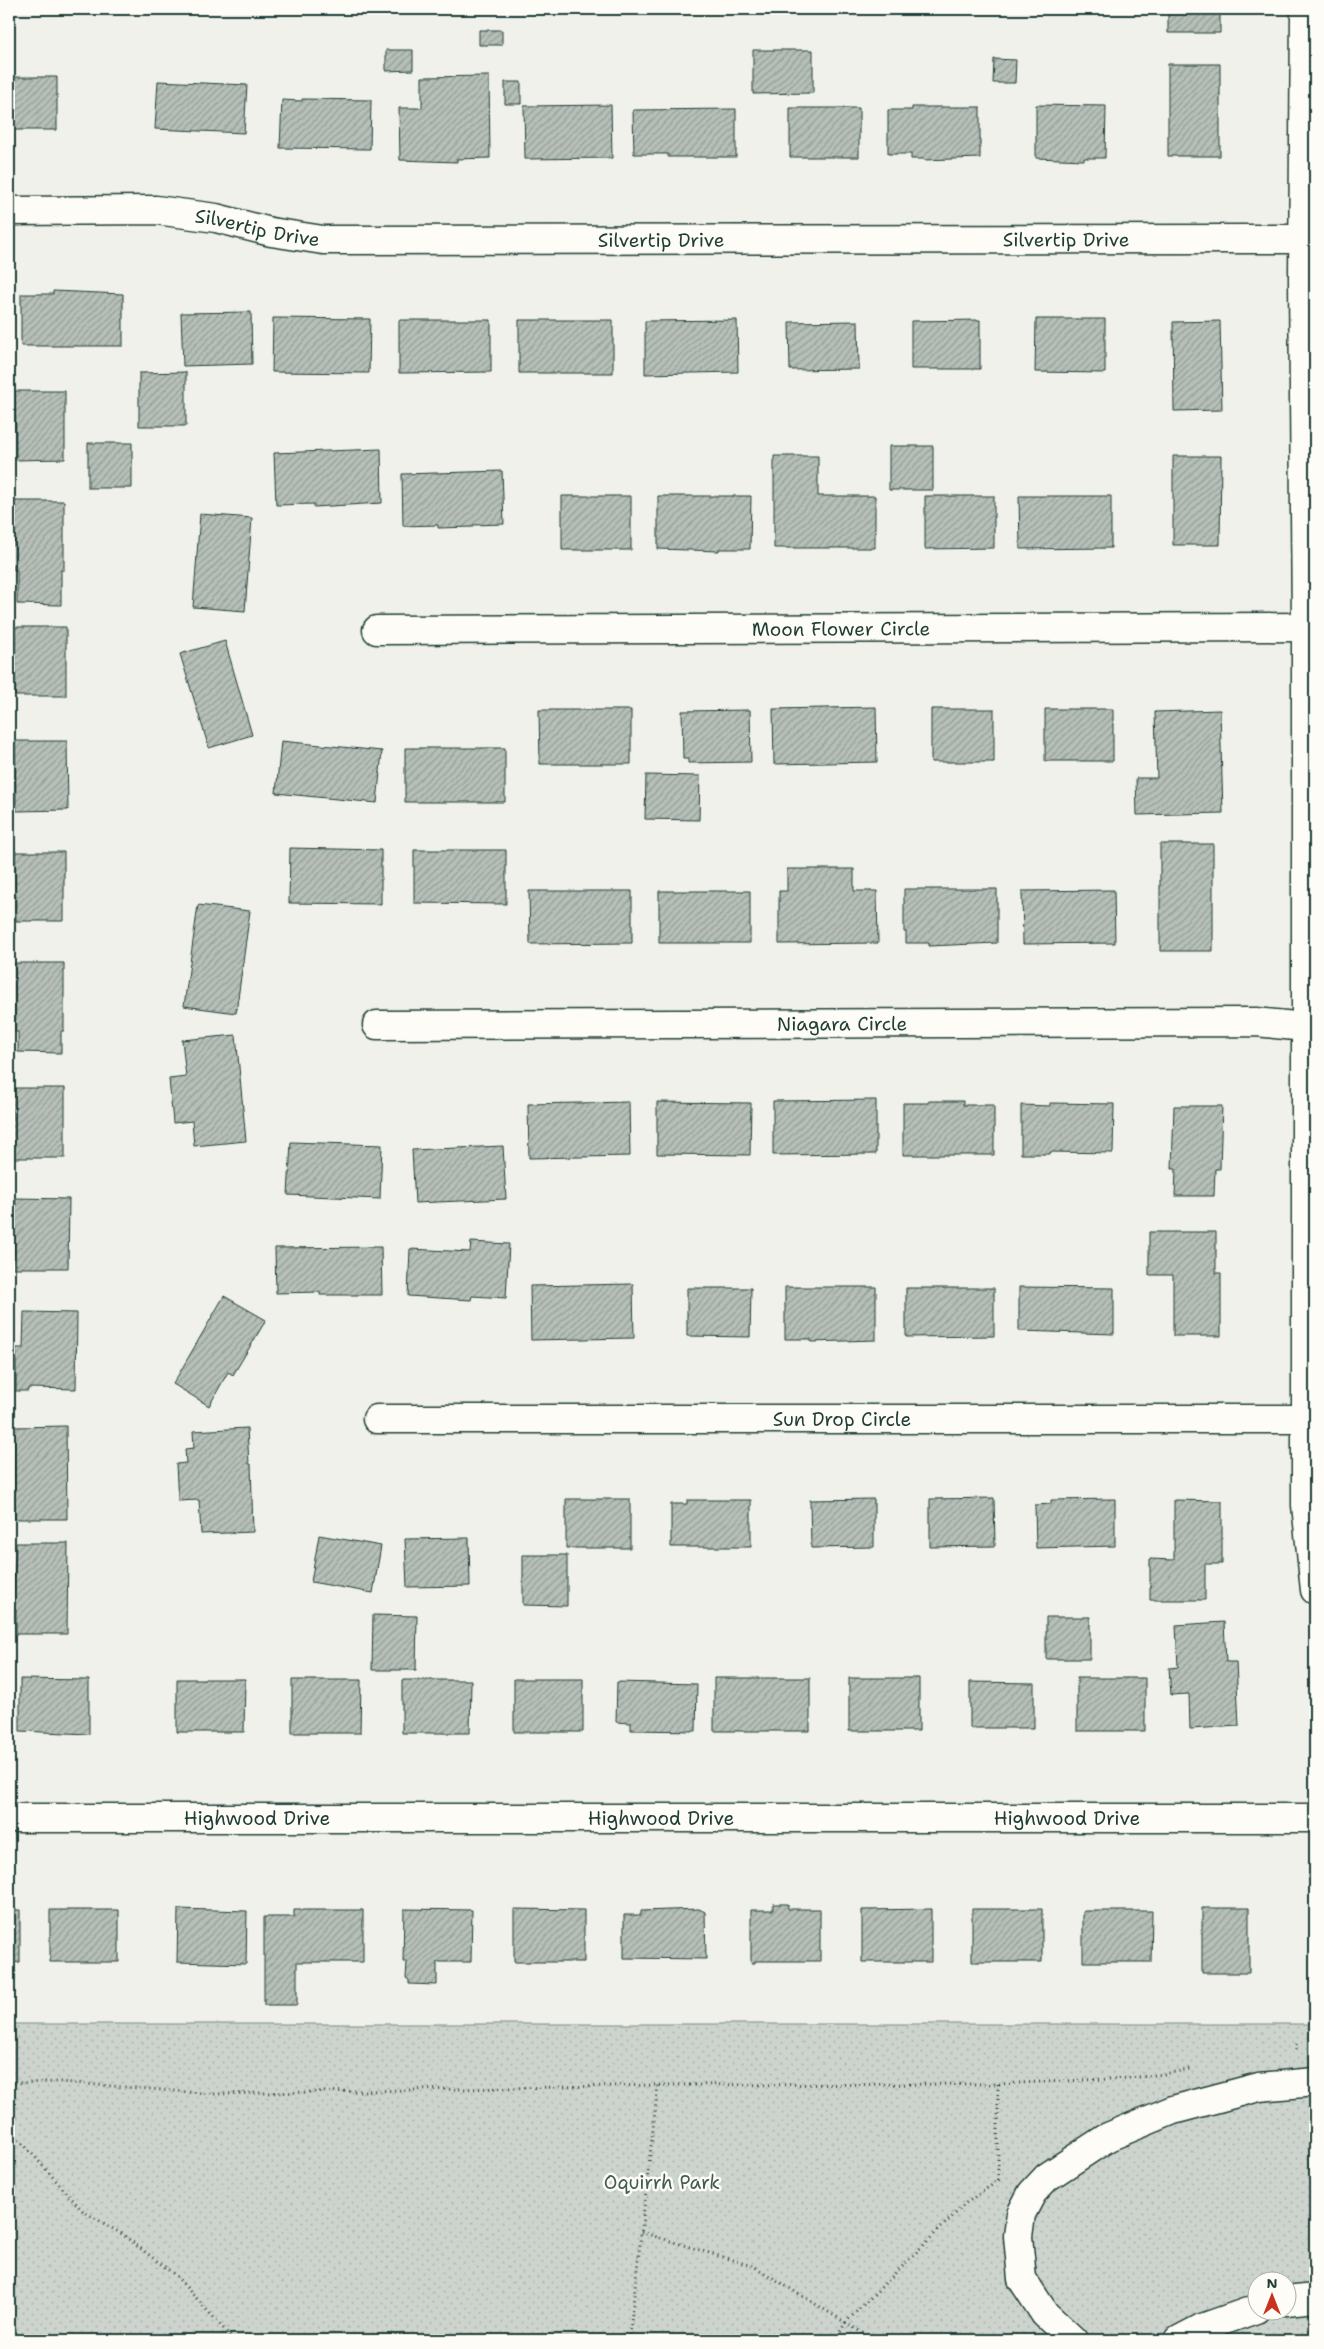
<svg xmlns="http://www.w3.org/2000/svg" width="1324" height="2349" viewBox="0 0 1324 2349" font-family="'Shantell Sans',sans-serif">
<defs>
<pattern id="green-dots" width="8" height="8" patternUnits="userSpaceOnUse" patternTransform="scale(1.25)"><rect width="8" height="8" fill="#cdd3cd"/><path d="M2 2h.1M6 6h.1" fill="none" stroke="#b0b6b1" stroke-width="1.8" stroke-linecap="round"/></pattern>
<pattern id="building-hatch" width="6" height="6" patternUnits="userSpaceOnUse" patternTransform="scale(1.25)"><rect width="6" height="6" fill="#b6bfb8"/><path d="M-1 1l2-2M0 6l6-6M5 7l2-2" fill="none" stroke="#939c96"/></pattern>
</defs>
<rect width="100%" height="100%" fill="#f0f1eb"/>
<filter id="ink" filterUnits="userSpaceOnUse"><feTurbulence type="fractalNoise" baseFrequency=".02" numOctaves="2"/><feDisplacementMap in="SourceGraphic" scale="10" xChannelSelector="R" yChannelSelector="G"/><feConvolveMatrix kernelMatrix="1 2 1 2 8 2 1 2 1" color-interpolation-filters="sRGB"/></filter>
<g filter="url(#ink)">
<path fill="url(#green-dots)" stroke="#768880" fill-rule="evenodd" d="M 9,2024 L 1315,2024 L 1315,2340 L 9,2340 ZM 1256,2282 L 1286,2282 L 1286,2312 L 1256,2312 Z"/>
<path fill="url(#building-hatch)" stroke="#1f3d34" d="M 1168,9 L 1220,9 L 1220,33 L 1168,33 Z
M 479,30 L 502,30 L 502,45 L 479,45 Z
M 386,50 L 413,50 L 413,70 L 386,71 Z
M 753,50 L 813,50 L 813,93 L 753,94 Z
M 994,59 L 1016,60 L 1015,83 L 993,83 Z
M 1168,64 L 1220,64 L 1220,156 L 1168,156 Z
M 489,76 L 490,158 L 457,159 L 457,162 L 400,160 L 399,108 L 422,108 L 422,77 Z
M 9,77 L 57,77 L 57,130 L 9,130 Z
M 158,81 L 247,85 L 244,133 L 155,129 Z
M 505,82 L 521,82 L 521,104 L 505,104 Z
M 302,99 L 371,100 L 370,149 L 280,148 L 282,100 L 302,101 Z
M 611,105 L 612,158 L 525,159 L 524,106 Z
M 1036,105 L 1106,106 L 1105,158 L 1084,158 L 1084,160 L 1036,158 Z
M 912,107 L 980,107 L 980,158 L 924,160 L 924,159 L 911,159 L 911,154 L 888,154 L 888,110 L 912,110 Z
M 790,108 L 859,108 L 859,157 L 790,157 Z
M 736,109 L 736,157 L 668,157 L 668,154 L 634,154 L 633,110 Z
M 53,291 L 123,294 L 123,346 L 21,346 L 21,294 L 53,294 Z
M 251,312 L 252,364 L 183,366 L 181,313 Z
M 273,318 L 370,319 L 369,373 L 272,372 Z
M 1036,319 L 1105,319 L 1105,373 L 1035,372 Z
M 399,320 L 491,320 L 491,372 L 399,373 Z
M 519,320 L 613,320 L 613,373 L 519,373 Z
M 737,320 L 738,372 L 645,374 L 645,321 Z
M 980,320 L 980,369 L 911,369 L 911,321 Z
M 858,321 L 859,369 L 790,370 L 789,322 Z
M 1220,321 L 1222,410 L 1174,411 L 1173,322 Z
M 186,372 L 186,426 L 139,426 L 139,373 Z
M 15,391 L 65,391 L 65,459 L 16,460 Z
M 88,443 L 132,443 L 132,488 L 88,488 Z
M 889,446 L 933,446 L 933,490 L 889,490 Z
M 381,449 L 382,503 L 314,507 L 314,504 L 276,505 L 274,453 Z
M 774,456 L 818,456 L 818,496 L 875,496 L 875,548 L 774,548 Z
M 1173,456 L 1221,456 L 1220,545 L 1173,545 Z
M 502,471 L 504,524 L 473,525 L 473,527 L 438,528 L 438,525 L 403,526 L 402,474 Z
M 562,496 L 631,496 L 631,550 L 562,550 Z
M 658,496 L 751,496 L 750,549 L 719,549 L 719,551 L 658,549 Z
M 925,496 L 994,496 L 994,548 L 925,549 Z
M 1019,496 L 1111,496 L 1111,548 L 1020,549 Z
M 14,501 L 64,501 L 64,570 L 61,570 L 61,605 L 17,604 L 17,570 L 14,570 Z
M 200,514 L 252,518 L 245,611 L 193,607 Z
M 15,627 L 66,627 L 66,696 L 15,696 Z
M 225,641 L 252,735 L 209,748 L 180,654 Z
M 876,707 L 877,762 L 774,764 L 773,709 Z
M 931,709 L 994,709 L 994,762 L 931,762 Z
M 1045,709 L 1113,709 L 1113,761 L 1045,761 Z
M 539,710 L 631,710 L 631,764 L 540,764 Z
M 750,710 L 751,762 L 688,763 L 688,759 L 683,759 L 682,711 Z
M 1220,710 L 1223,813 L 1137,815 L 1136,778 L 1157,778 L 1155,712 Z
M 15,741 L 67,741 L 68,810 L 16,811 Z
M 281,741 L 382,751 L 377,803 L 276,793 Z
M 405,748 L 505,748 L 505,802 L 405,802 Z
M 646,775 L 700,776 L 699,820 L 645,819 Z
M 1160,844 L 1213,844 L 1213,951 L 1160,951 Z
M 290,848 L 381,850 L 381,904 L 289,903 Z
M 414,850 L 506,850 L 506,904 L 414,903 Z
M 15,852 L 64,852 L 64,921 L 16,921 Z
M 787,869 L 854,869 L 854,891 L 877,891 L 878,943 L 779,944 L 779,891 L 787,891 Z
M 904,889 L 997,889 L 997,943 L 929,946 L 929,943 L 906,943 L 906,932 L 904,932 Z
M 1114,890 L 1115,943 L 1023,944 L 1022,891 Z
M 529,891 L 632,891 L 632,943 L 530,944 Z
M 659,891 L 750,891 L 750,943 L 659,943 Z
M 198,905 L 250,911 L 236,1013 L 184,1006 Z
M 15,963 L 64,963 L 64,1031 L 61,1031 L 61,1053 L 18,1052 L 18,1032 L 15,1032 Z
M 236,1035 L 246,1141 L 194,1146 L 192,1121 L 173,1123 L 169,1079 L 186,1077 L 182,1040 Z
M 12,1088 L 65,1088 L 65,1158 L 11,1158 Z
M 876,1100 L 876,1154 L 773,1155 L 773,1101 Z
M 928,1101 L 963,1101 L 963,1105 L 994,1105 L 994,1155 L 903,1155 L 903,1103 L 928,1103 Z
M 629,1102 L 630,1156 L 529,1158 L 528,1104 Z
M 657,1102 L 751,1103 L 750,1155 L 657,1154 Z
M 1050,1103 L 1114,1104 L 1113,1153 L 1050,1152 L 1050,1154 L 1021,1154 L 1021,1105 L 1050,1106 Z
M 1174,1106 L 1222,1106 L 1220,1169 L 1215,1169 L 1214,1196 L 1175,1196 L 1176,1169 L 1172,1169 Z
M 291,1142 L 382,1145 L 380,1199 L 288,1195 Z
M 503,1146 L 506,1199 L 415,1203 L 412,1150 Z
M 16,1198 L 69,1199 L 68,1268 L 13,1268 Z
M 1149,1232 L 1216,1232 L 1216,1273 L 1221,1273 L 1221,1336 L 1173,1336 L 1173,1275 L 1149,1275 Z
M 471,1242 L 509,1244 L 506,1298 L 472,1296 L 471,1300 L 408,1296 L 410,1249 L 470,1252 Z
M 381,1247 L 382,1295 L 320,1295 L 320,1292 L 276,1293 L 275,1248 Z
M 633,1284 L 634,1338 L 531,1340 L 530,1286 Z
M 785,1287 L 876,1287 L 876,1340 L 811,1342 L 811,1339 L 785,1339 Z
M 1019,1287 L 1114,1288 L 1114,1334 L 1019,1331 Z
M 687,1288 L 751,1288 L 750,1337 L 687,1336 Z
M 906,1288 L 994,1288 L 994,1336 L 906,1337 Z
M 224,1296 L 266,1320 L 233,1375 L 228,1372 L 209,1406 L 173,1384 Z
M 24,1312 L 77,1313 L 76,1389 L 28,1388 L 28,1391 L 16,1391 L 16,1348 L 23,1348 Z
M 66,1426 L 67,1519 L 15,1519 L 14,1427 Z
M 247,1428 L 249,1464 L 251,1464 L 253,1532 L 201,1534 L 199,1500 L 178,1501 L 176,1464 L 186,1463 L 185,1449 L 194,1448 L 193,1431 Z
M 994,1498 L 995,1546 L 930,1547 L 930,1499 Z
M 566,1499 L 630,1499 L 630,1548 L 566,1548 Z
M 874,1499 L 874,1547 L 811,1548 L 810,1500 Z
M 1115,1499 L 1115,1546 L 1036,1548 L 1035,1505 L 1051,1504 L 1051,1500 Z
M 687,1500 L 751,1500 L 751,1547 L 671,1547 L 671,1504 L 687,1504 Z
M 1174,1500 L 1222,1501 L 1222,1564 L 1205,1564 L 1205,1600 L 1150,1600 L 1150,1559 L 1174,1560 Z
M 319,1535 L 381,1546 L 373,1593 L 311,1582 Z
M 469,1538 L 470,1586 L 407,1587 L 405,1539 Z
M 16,1543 L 68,1543 L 67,1634 L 16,1634 L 16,1610 L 13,1610 Z
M 523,1555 L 567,1555 L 567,1606 L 523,1605 Z
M 373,1615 L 417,1616 L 416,1670 L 372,1670 Z
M 1046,1617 L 1090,1617 L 1090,1659 L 1046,1659 Z
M 1224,1622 L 1226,1662 L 1236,1662 L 1239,1726 L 1190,1729 L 1189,1694 L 1171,1695 L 1169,1668 L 1178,1667 L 1176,1625 Z
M 714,1678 L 810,1678 L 810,1731 L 714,1731 Z
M 849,1678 L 919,1678 L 919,1731 L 849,1731 Z
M 1077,1678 L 1145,1678 L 1145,1731 L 1077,1731 Z
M 20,1679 L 89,1680 L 89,1734 L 20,1731 Z
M 177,1679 L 245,1679 L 244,1732 L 177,1732 Z
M 514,1679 L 583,1679 L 583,1732 L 514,1732 Z
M 292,1680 L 361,1680 L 360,1733 L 292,1733 Z
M 402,1680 L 471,1680 L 470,1733 L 402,1733 Z
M 617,1682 L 697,1684 L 696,1731 L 631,1730 L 631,1723 L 616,1722 Z
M 970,1682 L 1034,1683 L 1034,1728 L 970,1728 Z
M 773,1904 L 788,1904 L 788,1909 L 820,1909 L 820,1961 L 755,1961 L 755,1963 L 751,1963 L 751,1910 L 773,1910 Z
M 1202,1908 L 1249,1908 L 1249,1973 L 1202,1973 Z
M 178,1909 L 247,1911 L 246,1964 L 177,1962 Z
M 404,1909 L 472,1910 L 471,1962 L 437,1962 L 437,1985 L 409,1984 L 409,1980 L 406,1978 L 407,1962 L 403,1962 Z
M 514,1909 L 584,1910 L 584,1962 L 514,1962 Z
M 699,1909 L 705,1912 L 706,1959 L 624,1958 L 624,1915 L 641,1915 L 641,1911 Z
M 931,1909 L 931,1962 L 862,1962 L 862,1910 Z
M 972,1909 L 1042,1909 L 1042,1962 L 972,1962 Z
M 9,1910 L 20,1910 L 20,1962 L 9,1963 Z
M 50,1910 L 119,1910 L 119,1962 L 50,1962 Z
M 294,1910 L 363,1910 L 363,1962 L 297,1962 L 297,2005 L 264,2005 L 264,1917 L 294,1917 Z
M 1083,1911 L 1152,1911 L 1151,1962 L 1083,1962 Z"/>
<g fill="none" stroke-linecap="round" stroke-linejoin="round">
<defs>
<g id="minor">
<path d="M 1305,9 L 1303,278 L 1306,627 L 1306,1505 L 1315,1590"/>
<path id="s1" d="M 9,211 L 156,210 L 216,218 L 271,232 L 323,240 L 1315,239"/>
<path id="s2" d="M 377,630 L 1306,627"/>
<path id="s3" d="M 377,1025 L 1256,1022 L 1315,1028"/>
<path id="s4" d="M 377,1419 L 1306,1419"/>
<path id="s5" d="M 9,1818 L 1315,1818"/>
<path d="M 1286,2301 L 1315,2298"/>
<path d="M 1073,2340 L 1045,2314 L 1022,2279 L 1018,2236 L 1021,2214 L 1032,2193 L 1047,2177 L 1108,2137 L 1173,2110 L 1259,2087 L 1315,2082"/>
<path d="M 1179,2340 L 1202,2328 L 1256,2309"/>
</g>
</defs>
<use href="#minor" stroke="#1f3d34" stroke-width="31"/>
<path stroke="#1f3d34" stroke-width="3" stroke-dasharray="1 4" stroke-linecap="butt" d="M 1296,2050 L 1296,2043
M 998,2084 L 998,2181
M 9,2089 L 11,2083 L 60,2082 L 214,2094 L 658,2085 L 998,2084 L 1130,2078 L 1164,2074 L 1190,2069
M 9,2128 L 83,2211 L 122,2234 L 175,2275 L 234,2340
M 641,2232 L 755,2267 L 874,2340
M 629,2340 L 658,2085
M 835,2340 L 846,2322 L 966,2203 L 1002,2178
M 1011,2340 L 1019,2335"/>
<use href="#minor" stroke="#fdfcf7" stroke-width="28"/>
</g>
</g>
<g text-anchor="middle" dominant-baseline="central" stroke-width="5" stroke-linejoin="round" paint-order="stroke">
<g font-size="19" fill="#1f3d34" stroke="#fdfcf7">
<text stroke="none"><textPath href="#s1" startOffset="250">Silvertip Drive</textPath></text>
<text stroke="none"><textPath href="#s1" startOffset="655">Silvertip Drive</textPath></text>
<text stroke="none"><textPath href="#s1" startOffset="1060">Silvertip Drive</textPath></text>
<text stroke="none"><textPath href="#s2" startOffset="464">Moon Flower Circle</textPath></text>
<text stroke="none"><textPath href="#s3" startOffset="465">Niagara Circle</textPath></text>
<text stroke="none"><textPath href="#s4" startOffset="465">Sun Drop Circle</textPath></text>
<text stroke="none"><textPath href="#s5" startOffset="248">Highwood Drive</textPath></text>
<text stroke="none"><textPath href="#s5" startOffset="652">Highwood Drive</textPath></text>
<text stroke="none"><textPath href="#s5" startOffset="1058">Highwood Drive</textPath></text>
</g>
<g font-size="19" fill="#425b53" stroke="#fdfcf7">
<text x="662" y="2182">Oquirrh Park</text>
</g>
</g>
<rect width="1324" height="2349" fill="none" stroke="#fdfcf7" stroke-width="30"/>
<rect x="15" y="15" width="1294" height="2319" fill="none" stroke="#1f3d34" stroke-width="2" filter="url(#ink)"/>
<g transform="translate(1272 2296)"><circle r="24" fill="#fdfcf7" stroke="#a4b0a9"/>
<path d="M0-4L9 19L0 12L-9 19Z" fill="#c8321e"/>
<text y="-8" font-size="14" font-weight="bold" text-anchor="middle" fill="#1f3d34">N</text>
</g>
</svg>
